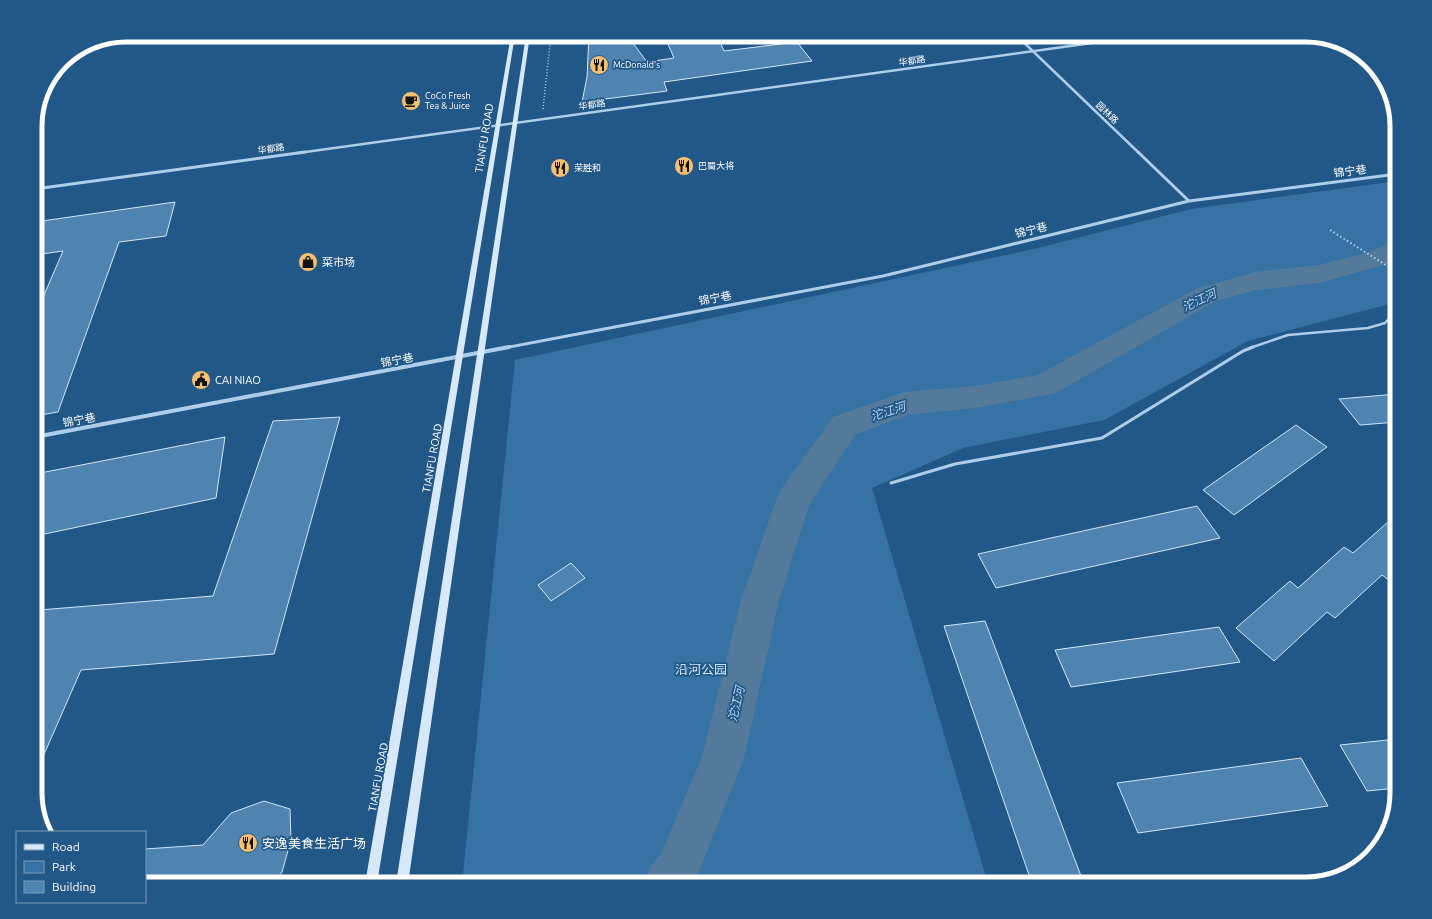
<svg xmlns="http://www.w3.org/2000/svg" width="1432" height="919" viewBox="0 0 1432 919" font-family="Ubuntu,'Noto Sans SC',sans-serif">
<rect width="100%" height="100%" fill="#225887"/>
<path fill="#3672a4" d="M 1397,181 L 1397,302 L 1248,341 L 1104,420 L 963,448 L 872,488 L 988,884 L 462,884 L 515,360 L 1034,249 L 1191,209 Z"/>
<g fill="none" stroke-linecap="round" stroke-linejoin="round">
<path fill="#547a9b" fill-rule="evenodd" d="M 1397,241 L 1397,260 L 1391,263 L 1319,283 L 1256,290 L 1216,301 L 1056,393 L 975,408 L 907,415 L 855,435 L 810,503 L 779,600 L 744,758 L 694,884 L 643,884 L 650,867 L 661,854 L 702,757 L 741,600 L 777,498 L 782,488 L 833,417 L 904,392 L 975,386 L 1038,375 L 1196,289 L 1255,272 L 1319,265 L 1373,251 L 1388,243 Z"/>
</g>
<path fill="#4f84b1" stroke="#d1e6f7" d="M 589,35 L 627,35 L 647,62 L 674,58 L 664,35 L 717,35 L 724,51 L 797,42 L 812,61 L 664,82 L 667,91 L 582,102 L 587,77 Z
M 175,202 L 166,236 L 119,242 L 58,412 L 35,416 L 35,316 L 63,251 L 35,255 L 35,222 Z
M 1397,394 L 1397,422 L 1360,425 L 1339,399 Z
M 340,417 L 274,654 L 81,670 L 35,775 L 35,618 L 39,610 L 213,596 L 273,421 Z
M 1296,425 L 1327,447 L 1234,515 L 1203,490 Z
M 225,437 L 216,498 L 35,536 L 35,474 Z
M 1197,506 L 1220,538 L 996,588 L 978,554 Z
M 1397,514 L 1397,574 L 1390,581 L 1382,575 L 1335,618 L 1327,612 L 1274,661 L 1236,628 L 1290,581 L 1298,588 L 1344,547 L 1353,553 Z
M 571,563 L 585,578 L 551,601 L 538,585 Z
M 985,621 L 1084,884 L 1032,884 L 944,626 Z
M 1219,627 L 1240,662 L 1071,687 L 1055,650 Z
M 1397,739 L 1397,788 L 1367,791 L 1340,745 Z
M 1301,758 L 1328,806 L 1138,833 L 1117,783 Z
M 264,801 L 290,809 L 291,840 L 282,872 L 272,884 L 145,884 L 145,849 L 203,845 L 231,813 Z"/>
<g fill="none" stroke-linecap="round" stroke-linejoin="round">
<path stroke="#acceea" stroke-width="1.5" stroke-dasharray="1 2" stroke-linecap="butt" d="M 543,109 L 551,35"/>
<path stroke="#acceea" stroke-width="2" stroke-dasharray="1.5 2.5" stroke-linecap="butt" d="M 1330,230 L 1397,272"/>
<path stroke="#acceea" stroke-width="2.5" d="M 1250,348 L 1288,335 L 1368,328 L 1385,323 L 1397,310"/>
<path stroke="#acceea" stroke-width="3" d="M 891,483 L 955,464 L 1102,438 L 1243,351 L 1253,347"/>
<path stroke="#acceea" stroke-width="2.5" d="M 1016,35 L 1139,153
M 298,153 L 1150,35"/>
<path stroke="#acceea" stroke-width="3" d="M 1138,152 L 1189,201
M 35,189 L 305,152
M 504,348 L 883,276 L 1189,201 L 1397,174"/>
<path stroke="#acceea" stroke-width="4" d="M 35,437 L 509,347"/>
<path fill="#d7e8f8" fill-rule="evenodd" d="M 511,35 L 515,35 L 377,884 L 365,884 Z
M 526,35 L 530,35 L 408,884 L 396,884 Z"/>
</g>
<defs>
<symbol id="restaurant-disc" viewBox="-11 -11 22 22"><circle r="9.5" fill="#f6c16e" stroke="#225887"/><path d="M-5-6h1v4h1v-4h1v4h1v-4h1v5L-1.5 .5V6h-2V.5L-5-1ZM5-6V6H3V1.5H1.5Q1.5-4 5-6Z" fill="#111"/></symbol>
<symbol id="cafe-disc" viewBox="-11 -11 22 22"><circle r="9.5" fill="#f6c16e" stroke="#225887"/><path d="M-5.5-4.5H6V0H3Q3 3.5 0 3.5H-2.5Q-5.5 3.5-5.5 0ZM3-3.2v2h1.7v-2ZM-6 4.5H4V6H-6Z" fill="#111"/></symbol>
<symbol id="shop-disc" viewBox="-11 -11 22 22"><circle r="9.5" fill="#f6c16e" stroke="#225887"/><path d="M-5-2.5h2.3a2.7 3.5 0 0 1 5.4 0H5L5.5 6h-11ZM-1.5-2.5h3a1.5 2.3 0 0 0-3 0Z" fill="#111"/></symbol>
<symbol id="civic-disc" viewBox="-11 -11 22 22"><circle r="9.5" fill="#f6c16e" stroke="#225887"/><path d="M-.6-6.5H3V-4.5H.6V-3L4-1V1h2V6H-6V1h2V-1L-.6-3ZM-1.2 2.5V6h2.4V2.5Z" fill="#111"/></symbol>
</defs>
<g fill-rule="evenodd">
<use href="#restaurant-disc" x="588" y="54" width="22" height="22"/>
<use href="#cafe-disc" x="400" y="90" width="22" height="22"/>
<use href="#restaurant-disc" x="673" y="155" width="22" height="22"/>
<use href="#restaurant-disc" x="549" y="157" width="22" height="22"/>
<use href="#shop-disc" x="297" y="251" width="22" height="22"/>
<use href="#civic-disc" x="190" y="369" width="22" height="22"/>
<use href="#restaurant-disc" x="237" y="832" width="22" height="22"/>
</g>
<g text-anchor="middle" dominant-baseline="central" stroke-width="3.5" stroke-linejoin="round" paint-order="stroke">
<g font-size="9" fill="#fff" stroke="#225887">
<text transform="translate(912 61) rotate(-8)">华都路</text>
<text transform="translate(592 105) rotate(-8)">华都路</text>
<text transform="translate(1107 113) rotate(44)">园林路</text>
<text transform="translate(271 149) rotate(-8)">华都路</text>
</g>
<g font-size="9" fill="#fff" stroke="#225887" text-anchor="start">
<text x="613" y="65">McDonald's</text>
<text x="425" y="96">CoCo Fresh<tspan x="425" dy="10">Tea &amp; Juice</tspan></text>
<text x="698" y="166">巴蜀大将</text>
<text x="574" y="168">荣胜和</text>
</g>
<g font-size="11" fill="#fff" stroke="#225887">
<text transform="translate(484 138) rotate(-81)">TIANFU ROAD</text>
<text transform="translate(1350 171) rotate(-7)">锦宁巷</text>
<text transform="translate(1031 230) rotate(-14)">锦宁巷</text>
<text transform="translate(715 298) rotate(-11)">锦宁巷</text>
<text transform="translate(397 360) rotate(-11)">锦宁巷</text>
<text transform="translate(79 420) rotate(-11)">锦宁巷</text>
<text transform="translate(432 458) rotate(-80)">TIANFU ROAD</text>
<text transform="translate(378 777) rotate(-80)">TIANFU ROAD</text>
</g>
<g font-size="11" fill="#fff" stroke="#225887" text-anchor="start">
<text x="322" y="262">菜市场</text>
<text x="215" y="380">CAI NIAO</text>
</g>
<g font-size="12" font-style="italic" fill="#b8d8f1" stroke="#225887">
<text transform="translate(1199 300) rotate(-25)">沱江河</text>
<text transform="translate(888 411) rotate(-18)">沱江河</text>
<text transform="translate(736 704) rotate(-77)">沱江河</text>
</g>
<g font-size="13" fill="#d1e6f7" stroke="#225887">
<text x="701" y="669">沿河公园</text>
</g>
<g font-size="13" fill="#fff" stroke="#225887" text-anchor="start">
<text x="262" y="843">安逸美食生活广场</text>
</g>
</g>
<path d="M0 0H1432V919H0ZM126 42H1306A84 84 0 0 1 1390 126V793A84 84 0 0 1 1306 877H126A84 84 0 0 1 42 793V126A84 84 0 0 1 126 42Z" fill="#225887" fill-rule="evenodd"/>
<path fill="none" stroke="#fff" stroke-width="5" d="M126 42H1306A84 84 0 0 1 1390 126V793A84 84 0 0 1 1306 877H126A84 84 0 0 1 42 793V126A84 84 0 0 1 126 42Z"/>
<rect x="16" y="831" width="130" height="72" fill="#225887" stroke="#7a9bb7"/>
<rect x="24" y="844" width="20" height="6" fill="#d7e8f8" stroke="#7a9bb7"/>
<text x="52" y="851" font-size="12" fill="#ffffff">Road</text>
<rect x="24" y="861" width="20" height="12" fill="#3672a4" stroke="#7a9bb7"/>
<text x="52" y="871" font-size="12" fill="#ffffff">Park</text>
<rect x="24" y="881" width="20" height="12" fill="#4f84b1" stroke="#7a9bb7"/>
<text x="52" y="891" font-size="12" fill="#ffffff">Building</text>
</svg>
